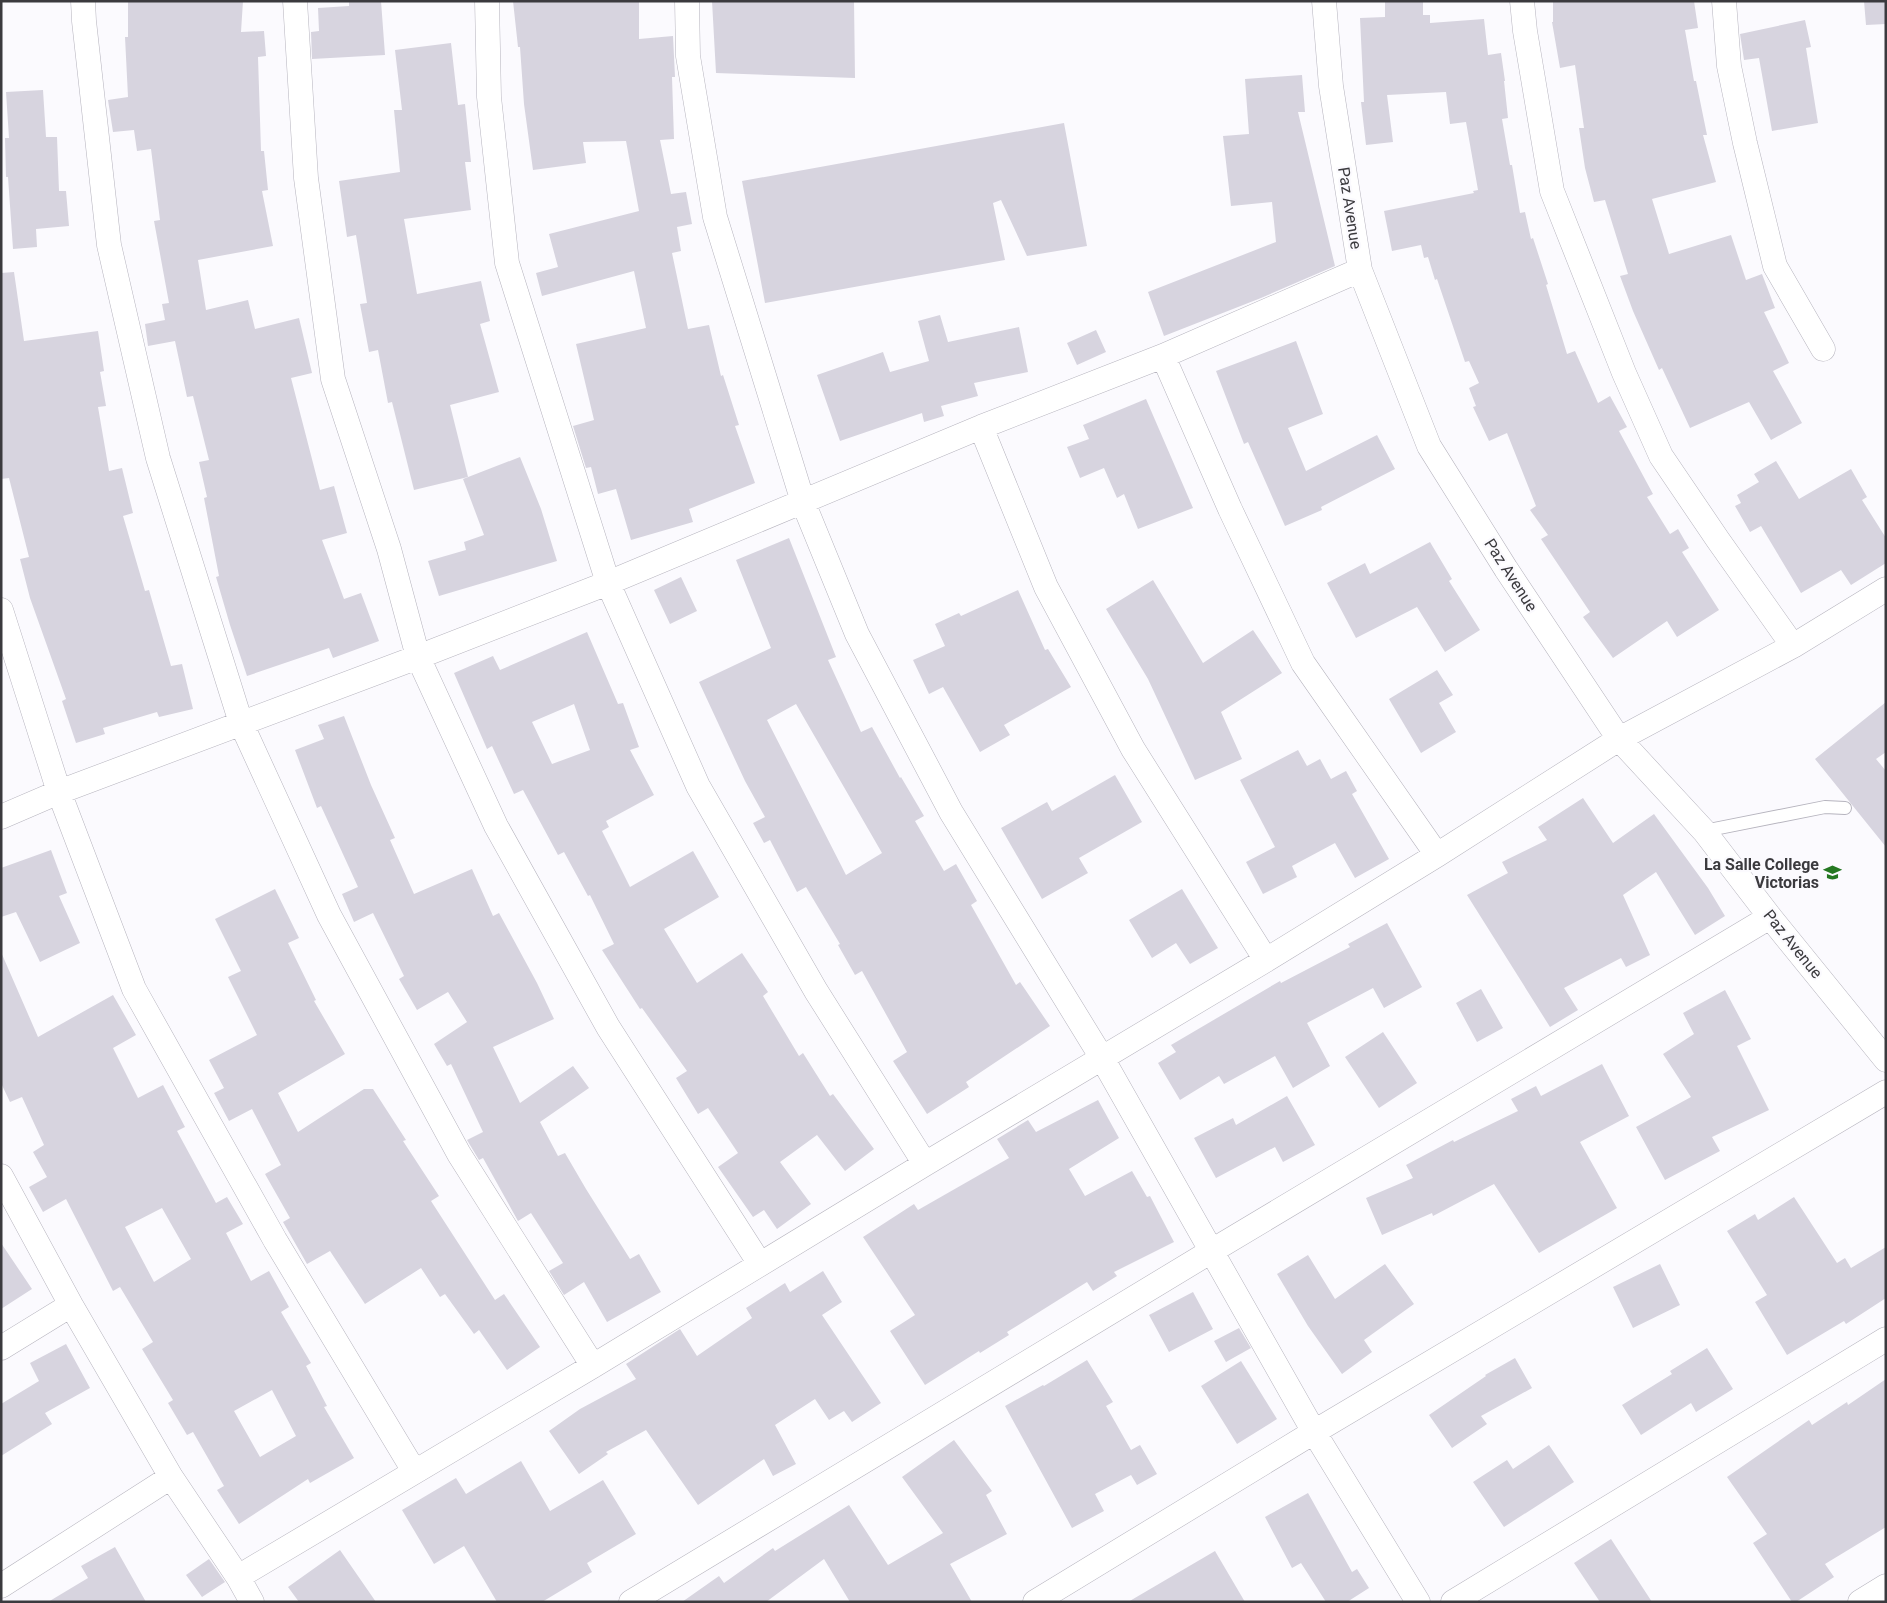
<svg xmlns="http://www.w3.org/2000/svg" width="1887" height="1603" viewBox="0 0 1887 1603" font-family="Roboto,sans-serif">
<rect width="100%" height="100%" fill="#fbfafe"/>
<path fill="#d7d4df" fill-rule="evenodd" d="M 128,1 L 243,1 L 241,32 L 264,31 L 266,56 L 258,57 L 261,151 L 264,151 L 268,190 L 262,191 L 273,246 L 198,260 L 206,310 L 248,300 L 255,329 L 299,318 L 312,373 L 291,378 L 320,490 L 334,486 L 347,533 L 322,540 L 344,599 L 361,593 L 379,641 L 333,658 L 329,648 L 247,676 L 230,625 L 216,577 L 219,576 L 204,498 L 207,497 L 199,462 L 209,460 L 193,396 L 187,397 L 175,341 L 148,346 L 145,324 L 165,320 L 162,304 L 169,303 L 154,221 L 160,220 L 151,149 L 137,151 L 134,130 L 113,132 L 108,100 L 128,97 L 125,37 L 128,37 Z
M 349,1 L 381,1 L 385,55 L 312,59 L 311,32 L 319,31 L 318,8 L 349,6 Z
M 513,1 L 639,1 L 639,39 L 673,36 L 675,77 L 672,77 L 674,139 L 660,140 L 671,194 L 686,192 L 692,224 L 677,227 L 681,251 L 672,253 L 688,329 L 709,325 L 721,376 L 723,375 L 739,425 L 735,426 L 755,483 L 689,509 L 693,522 L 631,540 L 616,489 L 598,494 L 591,467 L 586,468 L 573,426 L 594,420 L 576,344 L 646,328 L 634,271 L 542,296 L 536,273 L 558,267 L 549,234 L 639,211 L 626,141 L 583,142 L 586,163 L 533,170 L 524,104 L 520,47 L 518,47 Z
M 712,1 L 854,1 L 855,78 L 716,73 Z
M 1385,1 L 1423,1 L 1423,15 L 1430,15 L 1430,23 L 1484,19 L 1488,55 L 1501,53 L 1505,81 L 1504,81 L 1508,118 L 1502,119 L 1510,165 L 1512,165 L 1520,213 L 1525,212 L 1531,239 L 1533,238 L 1548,284 L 1546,285 L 1567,354 L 1575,351 L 1598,403 L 1610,396 L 1627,427 L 1619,431 L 1653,494 L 1647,497 L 1670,534 L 1678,529 L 1689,548 L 1682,552 L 1719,610 L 1677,637 L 1667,621 L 1613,658 L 1583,617 L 1590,612 L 1541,539 L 1548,535 L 1530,510 L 1536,506 L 1507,433 L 1489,441 L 1473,407 L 1476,406 L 1469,388 L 1479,383 L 1469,361 L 1465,362 L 1437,279 L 1435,280 L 1428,257 L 1424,258 L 1421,245 L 1392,251 L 1384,211 L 1474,193 L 1473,191 L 1478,190 L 1466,122 L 1450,124 L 1446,92 L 1387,95 L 1393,142 L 1366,145 L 1361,102 L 1364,102 L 1360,18 L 1385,17 Z
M 1553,1 L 1694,1 L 1698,28 L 1685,30 L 1694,81 L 1696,81 L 1707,135 L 1703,135 L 1716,182 L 1652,199 L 1669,254 L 1731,235 L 1746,280 L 1762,274 L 1775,308 L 1764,312 L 1789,363 L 1773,371 L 1802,423 L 1771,440 L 1749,402 L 1690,428 L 1662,368 L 1659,370 L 1633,311 L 1620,276 L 1628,274 L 1605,200 L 1594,202 L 1585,168 L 1579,128 L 1584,128 L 1575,65 L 1560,68 L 1552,22 L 1553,22 Z
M 1864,1 L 1886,1 L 1886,24 L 1866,25 Z
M 1805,20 L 1811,47 L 1806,48 L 1818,123 L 1772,131 L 1759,58 L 1744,60 L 1740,34 Z
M 451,43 L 458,105 L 465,104 L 471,162 L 465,162 L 471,210 L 404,219 L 417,294 L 481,281 L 490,321 L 480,324 L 499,392 L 450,405 L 468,477 L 414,490 L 392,402 L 388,403 L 378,350 L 369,352 L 360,304 L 367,303 L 356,235 L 347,237 L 339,181 L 400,172 L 394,110 L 402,110 L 395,50 Z
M 1302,75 L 1305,112 L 1298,112 L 1335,266 L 1261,298 L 1164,336 L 1148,292 L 1276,242 L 1272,202 L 1231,206 L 1223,136 L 1249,134 L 1245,79 Z
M 43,90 L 46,137 L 57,137 L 59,191 L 66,191 L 69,226 L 36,229 L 37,247 L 13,249 L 8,177 L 6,177 L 5,138 L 9,138 L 6,92 Z
M 1064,123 L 1087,246 L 1027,256 L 1001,200 L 993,203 L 1005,260 L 765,303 L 742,181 Z
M 14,272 L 24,341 L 98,331 L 104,371 L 100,372 L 106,406 L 98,407 L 109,471 L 122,468 L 133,513 L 123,516 L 145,591 L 149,590 L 171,666 L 182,664 L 193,709 L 159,717 L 157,712 L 103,728 L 105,734 L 76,743 L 62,701 L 66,699 L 30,598 L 20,559 L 29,557 L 9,478 L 1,479 L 1,273 Z
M 940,315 L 948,342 L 1019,327 L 1028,372 L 974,383 L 978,396 L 941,406 L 944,416 L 924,422 L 922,413 L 840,441 L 817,375 L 883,352 L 890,372 L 929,361 L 918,321 Z
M 1096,330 L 1106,352 L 1077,365 L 1067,343 Z
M 1296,341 L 1323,414 L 1288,428 L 1306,471 L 1377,435 L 1395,469 L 1321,507 L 1322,510 L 1285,526 L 1248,442 L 1244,444 L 1216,371 Z
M 1146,399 L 1193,508 L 1138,529 L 1124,494 L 1117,498 L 1104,468 L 1080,478 L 1067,447 L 1089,439 L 1083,425 Z
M 520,457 L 541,509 L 557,561 L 439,596 L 428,561 L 466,550 L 464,542 L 484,535 L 463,479 Z
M 1776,461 L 1799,499 L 1851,469 L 1867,497 L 1862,500 L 1886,538 L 1886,563 L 1851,585 L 1841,570 L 1801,593 L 1761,526 L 1750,532 L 1735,506 L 1741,503 L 1737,495 L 1759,482 L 1754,474 Z
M 789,538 L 836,657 L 828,660 L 861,732 L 872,727 L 900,778 L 901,777 L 924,816 L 915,821 L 944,871 L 956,864 L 977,901 L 971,905 L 1016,985 L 1020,982 L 1050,1026 L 966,1082 L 969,1087 L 927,1114 L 893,1061 L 907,1052 L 862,971 L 855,975 L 838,945 L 840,944 L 806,887 L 797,892 L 770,840 L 764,843 L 753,823 L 765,817 L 745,781 L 699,682 L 771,648 L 736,560 ZM 796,704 L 882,853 L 846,875 L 767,720 Z
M 1430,542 L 1452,579 L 1449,581 L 1480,630 L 1445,652 L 1417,607 L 1356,638 L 1327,583 L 1365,563 L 1370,574 Z
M 681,577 L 697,611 L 670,624 L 654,590 Z
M 1153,580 L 1203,663 L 1253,630 L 1282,673 L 1221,712 L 1242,759 L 1195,780 L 1148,679 L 1106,609 Z
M 1018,590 L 1045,650 L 1048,649 L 1071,687 L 1004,725 L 1010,735 L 980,752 L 943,687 L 929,694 L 913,660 L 945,646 L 935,624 L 959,613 L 961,616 Z
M 587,632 L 618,704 L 623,703 L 639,747 L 630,750 L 654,795 L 606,821 L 609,827 L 602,831 L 630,887 L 693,851 L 719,897 L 664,929 L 697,983 L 742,953 L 768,992 L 763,996 L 799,1056 L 803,1053 L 830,1096 L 833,1094 L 874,1149 L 845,1171 L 817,1135 L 780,1162 L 811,1204 L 777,1229 L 764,1210 L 753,1217 L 718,1167 L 738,1153 L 708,1108 L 698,1114 L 676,1078 L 687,1071 L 642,1008 L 640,1009 L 602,950 L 614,944 L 590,895 L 588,896 L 564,852 L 558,855 L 523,790 L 514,794 L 492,746 L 487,749 L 454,673 L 493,656 L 500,670 ZM 574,704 L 590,750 L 552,764 L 532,722 Z
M 1437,670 L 1453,695 L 1439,703 L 1456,732 L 1421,753 L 1389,699 Z
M 1886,702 L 1886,752 L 1876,759 L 1886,771 L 1886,847 L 1815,759 Z
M 344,716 L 371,785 L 395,838 L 390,840 L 414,894 L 472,869 L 493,916 L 499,913 L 537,983 L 554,1019 L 493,1047 L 520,1103 L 573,1066 L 589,1088 L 540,1122 L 558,1156 L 565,1153 L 586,1189 L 630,1259 L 639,1254 L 661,1292 L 607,1322 L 584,1282 L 564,1295 L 549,1271 L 563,1263 L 531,1213 L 518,1221 L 483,1158 L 479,1160 L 467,1140 L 483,1132 L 451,1064 L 447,1066 L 434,1044 L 467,1022 L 448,992 L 417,1010 L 399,979 L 404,976 L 373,913 L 354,922 L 342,894 L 358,887 L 321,806 L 317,808 L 295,750 L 324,739 L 318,725 Z
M 1298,750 L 1307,766 L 1320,759 L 1331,779 L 1346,771 L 1357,791 L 1352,794 L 1389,859 L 1355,878 L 1335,843 L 1292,866 L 1297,877 L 1263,894 L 1246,862 L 1275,847 L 1240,780 Z
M 1115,775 L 1142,822 L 1079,858 L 1088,873 L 1042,899 L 1001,828 L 1047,802 L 1052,811 Z
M 1583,798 L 1613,843 L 1654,814 L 1708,888 L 1725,916 L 1695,935 L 1656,872 L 1623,895 L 1650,955 L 1626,967 L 1621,958 L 1564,988 L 1578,1010 L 1550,1027 L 1467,895 L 1508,873 L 1502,862 L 1547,840 L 1538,827 Z
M 51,850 L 67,893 L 59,896 L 80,943 L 40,962 L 16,912 L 1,917 L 1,868 Z
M 275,889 L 299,938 L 288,943 L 316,1000 L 314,1001 L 345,1054 L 278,1093 L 298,1132 L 364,1089 L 373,1089 L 406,1140 L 403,1141 L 439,1196 L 431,1201 L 495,1300 L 504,1294 L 540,1347 L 507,1370 L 479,1330 L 474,1334 L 445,1294 L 440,1297 L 421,1268 L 365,1304 L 330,1251 L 307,1264 L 283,1222 L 290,1218 L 265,1174 L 281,1165 L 252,1109 L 229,1121 L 214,1093 L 224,1088 L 209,1060 L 257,1035 L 228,977 L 241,971 L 215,919 Z
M 1182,889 L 1218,948 L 1190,964 L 1176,943 L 1152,958 L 1129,920 Z
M 1387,923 L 1422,987 L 1384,1008 L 1373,988 L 1307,1023 L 1330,1066 L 1293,1088 L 1275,1056 L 1224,1084 L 1219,1076 L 1180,1100 L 1158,1063 L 1176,1052 L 1171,1045 L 1280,981 L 1281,983 L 1350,947 L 1348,944 Z
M 1,952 L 38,1037 L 113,995 L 136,1035 L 113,1048 L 138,1098 L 163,1085 L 185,1127 L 177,1131 L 216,1203 L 227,1197 L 243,1224 L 226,1233 L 251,1281 L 269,1271 L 289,1307 L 281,1312 L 311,1363 L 306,1366 L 327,1406 L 324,1407 L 354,1458 L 310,1483 L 308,1479 L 239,1524 L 217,1490 L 224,1486 L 193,1432 L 187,1435 L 168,1403 L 173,1400 L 142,1349 L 153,1342 L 120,1287 L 113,1291 L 66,1199 L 43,1212 L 29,1187 L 47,1177 L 33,1152 L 44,1145 L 22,1097 L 10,1102 L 1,1083 ZM 162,1208 L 191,1259 L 154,1282 L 125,1227 ZM 272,1390 L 296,1436 L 260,1457 L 234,1411 Z
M 1481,989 L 1503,1028 L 1477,1042 L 1456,1003 Z
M 1725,990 L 1751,1039 L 1737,1046 L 1769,1110 L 1712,1137 L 1720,1151 L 1665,1180 L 1636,1127 L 1691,1097 L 1663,1054 L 1694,1034 L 1683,1013 Z
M 1383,1032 L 1417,1083 L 1379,1108 L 1345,1057 Z
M 1602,1064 L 1629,1116 L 1580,1142 L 1617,1208 L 1539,1253 L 1494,1184 L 1433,1216 L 1432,1213 L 1382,1235 L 1366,1198 L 1413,1178 L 1406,1165 L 1453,1140 L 1454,1142 L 1518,1111 L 1511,1099 L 1536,1086 L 1541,1096 Z
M 1287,1096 L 1315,1145 L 1283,1162 L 1275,1147 L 1216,1178 L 1194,1138 L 1233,1118 L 1236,1125 Z
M 1098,1100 L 1119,1138 L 1069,1169 L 1085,1196 L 1132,1171 L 1147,1197 L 1150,1196 L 1174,1242 L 1114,1272 L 1117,1276 L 1093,1291 L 1087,1282 L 1007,1332 L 1009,1335 L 980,1353 L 979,1351 L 925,1385 L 890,1331 L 915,1315 L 863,1237 L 914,1204 L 918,1210 L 1009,1158 L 997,1139 L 1028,1120 L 1036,1132 Z
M 1794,1197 L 1837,1263 L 1845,1258 L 1851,1268 L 1886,1247 L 1886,1298 L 1846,1324 L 1844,1321 L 1787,1355 L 1755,1302 L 1767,1295 L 1727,1231 L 1755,1214 L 1758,1220 Z
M 1,1243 L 32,1289 L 1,1309 Z
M 1308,1255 L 1335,1299 L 1385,1264 L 1414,1304 L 1364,1340 L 1372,1352 L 1342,1374 L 1308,1326 L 1277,1274 Z
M 1660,1264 L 1680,1305 L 1633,1328 L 1613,1287 Z
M 823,1271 L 842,1302 L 822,1315 L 881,1403 L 852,1422 L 844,1411 L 829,1420 L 815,1399 L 775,1425 L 796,1464 L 773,1476 L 764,1459 L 698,1505 L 646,1430 L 606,1452 L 608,1454 L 579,1474 L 549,1431 L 580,1409 L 636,1379 L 626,1364 L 680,1329 L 697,1356 L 752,1318 L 746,1308 L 785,1283 L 790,1292 Z
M 1193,1292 L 1213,1329 L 1169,1352 L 1149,1315 Z
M 1239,1328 L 1251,1348 L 1226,1362 L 1214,1341 Z
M 66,1344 L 90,1388 L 45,1413 L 52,1424 L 1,1456 L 1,1404 L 39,1381 L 30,1363 Z
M 1707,1348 L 1733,1389 L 1696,1412 L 1691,1403 L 1641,1435 L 1622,1405 L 1672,1374 L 1670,1371 Z
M 1515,1358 L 1532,1388 L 1481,1416 L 1487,1424 L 1452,1448 L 1429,1415 L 1486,1376 L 1485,1375 Z
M 1087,1360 L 1113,1402 L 1106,1406 L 1131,1450 L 1140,1445 L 1157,1474 L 1137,1485 L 1131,1475 L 1095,1494 L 1104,1511 L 1072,1528 L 1005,1406 L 1043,1385 L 1044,1386 Z
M 1241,1361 L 1277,1419 L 1237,1444 L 1201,1386 Z
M 1886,1379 L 1886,1527 L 1825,1564 L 1834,1577 L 1796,1602 L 1792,1602 L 1753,1543 L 1767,1534 L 1727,1477 L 1809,1420 L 1812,1425 L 1847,1402 L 1848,1405 Z
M 954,1440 L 992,1491 L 986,1495 L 1007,1534 L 950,1564 L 972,1602 L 850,1602 L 824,1559 L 766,1602 L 682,1602 L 719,1576 L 724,1583 L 773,1548 L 775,1551 L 849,1505 L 888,1565 L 943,1533 L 902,1477 Z
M 1549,1445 L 1574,1482 L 1504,1527 L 1473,1482 L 1507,1460 L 1513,1469 Z
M 521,1461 L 550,1511 L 603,1480 L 636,1534 L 587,1563 L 592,1572 L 542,1602 L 497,1602 L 464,1546 L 434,1564 L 402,1510 L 456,1478 L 466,1494 Z
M 1308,1493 L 1352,1572 L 1357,1569 L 1369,1588 L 1347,1602 L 1326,1602 L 1301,1563 L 1292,1568 L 1265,1517 Z
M 1611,1539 L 1652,1602 L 1600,1602 L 1574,1563 Z
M 115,1547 L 146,1602 L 48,1602 L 88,1578 L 81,1566 Z
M 340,1550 L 376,1602 L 299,1602 L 288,1587 Z
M 1215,1551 L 1245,1602 L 1128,1602 Z
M 209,1559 L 225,1582 L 202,1597 L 186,1575 Z"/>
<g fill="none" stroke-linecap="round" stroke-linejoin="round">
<defs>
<path id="lane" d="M 1704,831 L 1825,807 L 1845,808"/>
<path id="street" d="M 83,1 L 84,21 L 109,245 L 158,458 L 241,723 L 329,915 L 459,1154 L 593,1366
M 295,1 L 306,178 L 333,379 L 389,549 L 418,657 L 496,826 L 608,1027 L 760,1264
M 487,1 L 489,97 L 507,263 L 608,583 L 698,786 L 816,991 L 925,1164
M 687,1 L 688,56 L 715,217 L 803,502 L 857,634 L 951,812 L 1102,1058 L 1314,1432 L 1418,1602
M 1324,1 L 1331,86 L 1360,270 L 1429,446 L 1506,569 L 1619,739 L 1704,831 L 1770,917 L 1886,1060
M 1522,1 L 1525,31 L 1552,191 L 1624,373 L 1661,456 L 1718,540 L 1793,646
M 1724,1 L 1729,66 L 1745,143 L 1775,266 L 1823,349
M 1163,356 L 1230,509 L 1303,663 L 1437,855
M 981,427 L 1046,587 L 1133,749 L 1266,960
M 1,610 L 59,792 L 134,989 L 275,1240 L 414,1471
M 1,817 L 59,792 L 418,657 L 608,583 L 981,427 L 1163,356 L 1360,270
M 1,1176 L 71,1305 L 171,1477 L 238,1577 L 252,1602
M 1,1348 L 71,1305
M 238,1577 L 593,1366 L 925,1164 L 1266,960 L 1437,855 L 1619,739 L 1793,646 L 1886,589
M 1,1586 L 171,1477
M 631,1602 L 1210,1252 L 1770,917
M 1035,1602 L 1314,1432 L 1886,1092
M 1453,1602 L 1886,1339
M 1860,1602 L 1886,1586"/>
</defs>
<use href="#lane" stroke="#b6b4be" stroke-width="14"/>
<use href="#street" stroke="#b6b4be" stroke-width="25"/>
<use href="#lane" stroke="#fff" stroke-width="12"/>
<use href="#street" stroke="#fff" stroke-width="24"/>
</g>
<defs>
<symbol id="university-bare" viewBox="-9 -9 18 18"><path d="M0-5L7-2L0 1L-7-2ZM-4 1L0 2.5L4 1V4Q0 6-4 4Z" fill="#257822" stroke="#fbfafe" stroke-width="2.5" paint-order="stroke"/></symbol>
</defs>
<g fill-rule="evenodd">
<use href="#university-bare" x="1820" y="860" width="25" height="25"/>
</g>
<g text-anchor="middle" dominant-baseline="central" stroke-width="4.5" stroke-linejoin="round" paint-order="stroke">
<g font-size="16" fill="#3b3a3e" stroke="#fbfafe">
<text transform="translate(1350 208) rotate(81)">Paz Avenue</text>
<text transform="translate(1511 575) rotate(57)">Paz Avenue</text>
<text transform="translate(1793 944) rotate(51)">Paz Avenue</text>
</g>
<g font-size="16" font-weight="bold" fill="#3b3a3e" stroke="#fbfafe" text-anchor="end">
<text x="1819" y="864">La Salle College<tspan x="1819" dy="18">Victorias</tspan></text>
</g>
</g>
<rect width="1887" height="1603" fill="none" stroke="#3b3a3e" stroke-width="5"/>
</svg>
